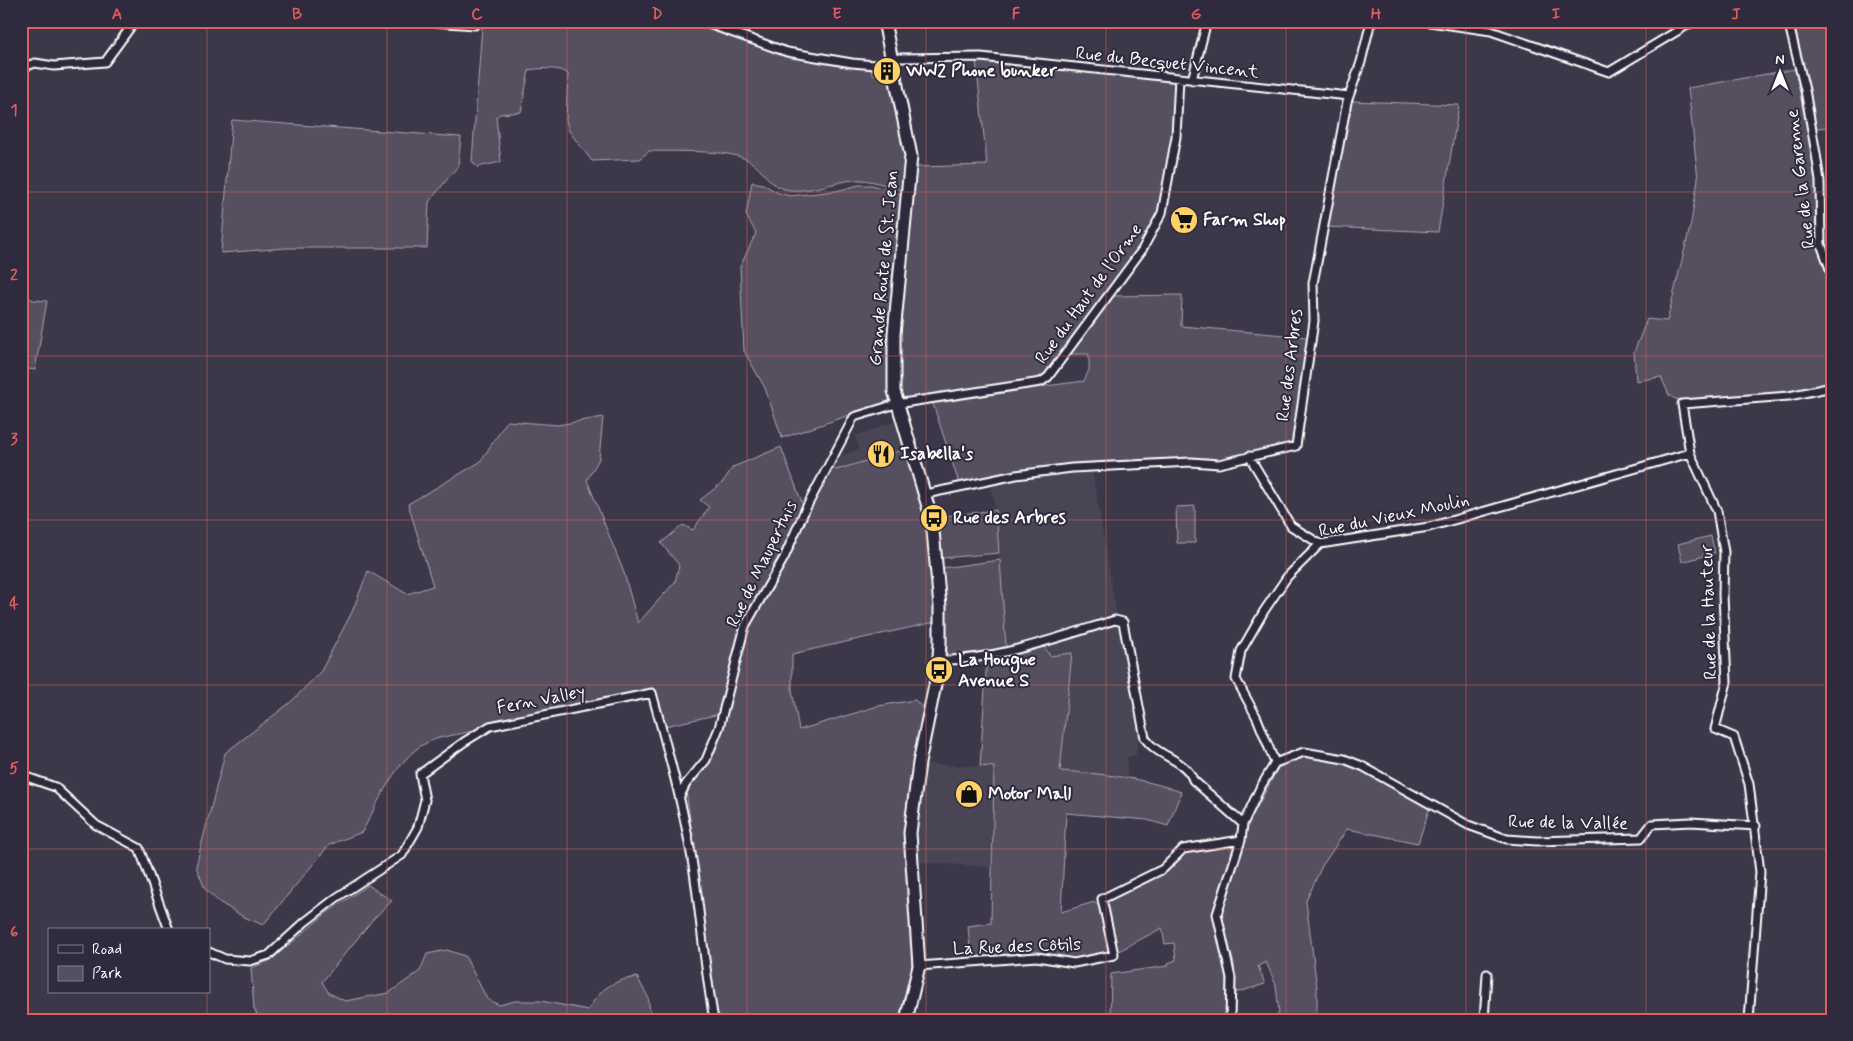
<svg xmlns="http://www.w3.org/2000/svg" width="1853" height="1041" viewBox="0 0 1853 1041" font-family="Mynerve,sans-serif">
<rect width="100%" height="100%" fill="#3c3749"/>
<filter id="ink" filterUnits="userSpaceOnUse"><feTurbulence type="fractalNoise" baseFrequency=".02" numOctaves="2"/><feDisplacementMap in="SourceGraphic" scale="10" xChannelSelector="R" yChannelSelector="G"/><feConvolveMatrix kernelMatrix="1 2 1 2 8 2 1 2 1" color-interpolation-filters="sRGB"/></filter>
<g filter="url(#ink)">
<path fill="#494455" d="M 896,421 L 906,449 L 835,471 L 831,466 L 835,458 L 859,449 L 855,436 Z
M 1092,469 L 1117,617 L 1006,648 L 996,510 L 990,483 Z
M 1112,625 L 1120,625 L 1140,734 L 1143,739 L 1138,742 L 1136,755 L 1127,757 L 1127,776 L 1060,771 L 1072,653 L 1050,656 L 1044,646 Z
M 922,764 L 994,767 L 991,867 L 915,862 L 916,812 Z
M 1832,925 L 1832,1018 L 1826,1018 Z"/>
<path fill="#555060" stroke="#aaa8b0" d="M 481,21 L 692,21 L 795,57 L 850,67 L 871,69 L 872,74 L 892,77 L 907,162 L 902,190 C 887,186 871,179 854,180 C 833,182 812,192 790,190 C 769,188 764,169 748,160 C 729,149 673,152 649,151 L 640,159 L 592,161 L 569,131 L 566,120 L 568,74 C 560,67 540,68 529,70 L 521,112 L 500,114 L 496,117 L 501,162 L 477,167 L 472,161 L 482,26 Z
M 1794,21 L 1832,21 L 1832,127 L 1816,128 Z
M 976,61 L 1174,81 C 1175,131 1169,181 1152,228 L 1045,375 L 1034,381 L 903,401 L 899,397 L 899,338 L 916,167 L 987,165 Z
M 1795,69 L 1818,181 L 1815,242 L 1832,285 L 1832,384 L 1788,393 L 1694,400 L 1675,399 L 1669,395 L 1661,377 L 1636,381 L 1634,352 L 1647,319 L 1667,321 L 1691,223 L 1698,179 L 1688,88 Z
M 1351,101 L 1459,105 L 1438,232 L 1326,227 Z
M 232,120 L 461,137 L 458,166 L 429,202 L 427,248 L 286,248 L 221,253 Z
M 752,182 L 763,184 L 778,193 L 790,196 L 836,191 L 859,185 L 872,185 L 901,194 L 903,197 L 888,354 L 890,399 L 888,402 L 782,438 L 765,388 L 744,351 L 740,267 L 756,233 L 746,215 Z
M 21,293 L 33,300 L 47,301 L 35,370 L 21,368 Z
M 1182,295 L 1181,326 L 1307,337 L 1309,341 L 1292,442 L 1220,461 L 1193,459 L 1084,464 L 959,483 L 932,401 L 1084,381 L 1089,370 L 1089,354 L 1066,354 L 1112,296 Z
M 603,417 L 599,459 L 587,480 L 624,573 L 638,623 L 675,582 L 679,565 L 661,543 L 683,525 L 693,530 L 709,507 L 700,500 L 722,483 L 733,467 L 781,447 L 804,508 L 742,625 L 720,714 L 665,726 L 654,688 L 490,723 C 470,736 448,733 428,742 C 397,756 377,805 362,832 L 329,845 L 263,925 L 242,916 L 219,902 L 205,889 L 196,866 L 225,753 L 291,702 L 321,671 L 352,612 L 368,571 L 407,594 L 433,586 L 408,504 L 480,462 L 507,421 L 558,425 Z
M 906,449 L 926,510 L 935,622 L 792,654 L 792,690 L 799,730 L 878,706 L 915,700 L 925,711 L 914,755 L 905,837 L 913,955 L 909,994 L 902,1020 L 718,1020 L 706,948 L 702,904 L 686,791 L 711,758 L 723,727 L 750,626 L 790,554 L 810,505 L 831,466 L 836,470 Z
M 1195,506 L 1195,543 L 1177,543 L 1176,507 Z
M 996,510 L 999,553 L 942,558 L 936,517 Z
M 1711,536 L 1715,553 L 1682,562 L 1678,544 Z
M 1000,560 L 1006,648 L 947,657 L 947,649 L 943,649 L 942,568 Z
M 1044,646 L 1050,656 L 1072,653 L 1060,771 C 1104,774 1140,777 1181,792 L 1168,826 L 1147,820 L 1066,813 L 1061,912 L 1094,902 L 1099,907 L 1110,949 L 1105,952 L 1068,960 L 1033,953 L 971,960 L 968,926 L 991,923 L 994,767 L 980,766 L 987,656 Z
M 1304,755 L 1343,762 L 1361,768 L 1430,807 L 1418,843 L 1347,829 L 1322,866 L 1306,901 L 1317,988 L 1317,1020 L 1272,1020 L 1279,1013 L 1276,985 L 1266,962 L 1258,966 L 1265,984 L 1235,993 L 1234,964 L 1221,915 L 1245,843 L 1247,826 L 1278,768 Z
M 1237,843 L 1213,913 L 1226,978 L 1226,1020 L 1110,1020 L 1111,974 L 1168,966 L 1168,963 L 1176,960 L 1174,943 L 1165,944 L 1162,928 L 1117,952 L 1106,900 L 1164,871 L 1185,851 Z
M 368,885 L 392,901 L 374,918 L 322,982 L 329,993 L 345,1001 L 389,993 L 420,971 L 427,954 L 447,950 L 465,956 L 487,999 L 499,1005 L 515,1001 L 541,1001 L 588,1010 C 602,987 612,981 637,977 L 648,997 L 651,1020 L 260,1020 L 254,1009 L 251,968 L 271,960 L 328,912 Z"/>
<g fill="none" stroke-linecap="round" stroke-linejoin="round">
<defs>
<path id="street" d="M 420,21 L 475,25 L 475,21
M 700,21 L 787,52 L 852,63 L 875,65 L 899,58 L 981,57 L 1349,96
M 1423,21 L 1491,31 L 1609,72 L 1694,21
M 1788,21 L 1805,90 L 1816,154 L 1820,181 L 1821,244 L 1832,274
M 21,68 L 35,63 L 54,66 L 105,62 L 135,21
M 1192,80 L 1207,21
M 1249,456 L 1291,526 L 1320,544
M 926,494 L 1016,475 L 1072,468 L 1191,462 L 1219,464 L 1296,446 L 1314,321 L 1313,283 L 1316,268 L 1347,102 L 1361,62 L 1370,25 L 1375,21
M 939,660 C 993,661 1063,636 1115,620 L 1123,622 L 1145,738 C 1157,757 1186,759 1193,780 L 1243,824
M 1275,763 L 1257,718 L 1236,679 L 1241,651 L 1264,611 L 1287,577 L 1320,544 L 1429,527 L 1690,453
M 1275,763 L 1304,752 L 1344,759 L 1362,766 L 1468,825 L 1507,839 L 1537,841 L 1641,838 L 1652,824 L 1691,822 L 1756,826
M 21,775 L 55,787 L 96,825 L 139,848 L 169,930
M 680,796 L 686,784 L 706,760 L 719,728 L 745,626 L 784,558 L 805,510 L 854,417 L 896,404 L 1041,382 L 1048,377 L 1142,250 L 1162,213 L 1176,137 L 1179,78
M 209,952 L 225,959 L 250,961 L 269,955 L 305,922 L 336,898 L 402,855 L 418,827 L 425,800 L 420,774 L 464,742 L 490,726 L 652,693 C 668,752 685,811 694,872 C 701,921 705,971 714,1020
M 919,966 L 1037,957 L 1074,963 L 1114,955 L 1102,899 L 1163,869 L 1183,849 L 1241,840
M 1230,1020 L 1231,978 L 1217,914 L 1241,840 L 1243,824 L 1260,788 L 1275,763
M 1484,1020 L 1487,974
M 1749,1020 L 1760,872 L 1749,784 L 1734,737 L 1715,729 L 1727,682 L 1723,595 L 1724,552 L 1717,511 L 1690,453 L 1682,404 L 1789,396 L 1832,387"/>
<path id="primary" d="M 884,21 L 911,156 L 894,334 L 894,391 L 932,520 L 940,607 L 940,643 L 938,670 L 919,763 L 910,833 L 919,966 L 906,1020"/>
</defs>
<use href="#street" stroke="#fff" stroke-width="11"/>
<use href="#primary" stroke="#fff" stroke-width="15"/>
<use href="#street" stroke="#2f2a3d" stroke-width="7"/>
<use href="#primary" stroke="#2f2a3d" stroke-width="11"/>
</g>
</g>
<path fill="none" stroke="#e05e5e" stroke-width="1" stroke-opacity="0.55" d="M 207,21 L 207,930M 387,21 L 387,1020M 567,21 L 567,1020M 747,21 L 747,1020M 926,21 L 926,1020M 1106,21 L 1106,1020M 1286,21 L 1286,1020M 1466,21 L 1466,1020M 1646,21 L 1646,1020M 21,192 L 1832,192M 21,356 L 1832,356M 21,520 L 1832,520M 21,685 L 1832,685M 21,849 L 1832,849M 207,992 L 207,1020"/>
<defs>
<symbol id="building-disc" viewBox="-11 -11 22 22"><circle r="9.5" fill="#ffd166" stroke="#2f2a3d"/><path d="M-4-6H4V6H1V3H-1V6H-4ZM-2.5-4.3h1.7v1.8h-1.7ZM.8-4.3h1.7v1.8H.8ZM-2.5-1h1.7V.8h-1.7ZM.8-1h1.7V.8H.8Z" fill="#111"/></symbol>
<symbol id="supermarket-disc" viewBox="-11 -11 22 22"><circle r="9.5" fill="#ffd166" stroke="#2f2a3d"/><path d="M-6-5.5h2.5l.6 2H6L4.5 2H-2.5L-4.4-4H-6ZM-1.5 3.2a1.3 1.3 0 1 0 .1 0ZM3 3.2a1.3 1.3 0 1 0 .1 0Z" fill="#111"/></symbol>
<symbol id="restaurant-disc" viewBox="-11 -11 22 22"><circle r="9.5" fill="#ffd166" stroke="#2f2a3d"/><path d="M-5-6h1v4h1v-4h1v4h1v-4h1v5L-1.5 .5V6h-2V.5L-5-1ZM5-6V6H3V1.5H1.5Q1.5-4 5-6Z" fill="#111"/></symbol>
<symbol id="bus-disc" viewBox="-11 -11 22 22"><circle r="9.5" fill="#ffd166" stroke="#2f2a3d"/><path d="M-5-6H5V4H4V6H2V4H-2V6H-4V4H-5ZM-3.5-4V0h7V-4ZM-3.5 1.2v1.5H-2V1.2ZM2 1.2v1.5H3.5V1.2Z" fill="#111"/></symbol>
<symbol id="shop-disc" viewBox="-11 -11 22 22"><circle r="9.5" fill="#ffd166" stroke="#2f2a3d"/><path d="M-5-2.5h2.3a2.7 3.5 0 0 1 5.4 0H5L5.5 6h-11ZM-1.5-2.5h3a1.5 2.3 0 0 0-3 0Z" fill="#111"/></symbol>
</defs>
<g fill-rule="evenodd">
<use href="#building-disc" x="871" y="55" width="32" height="32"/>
<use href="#supermarket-disc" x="1168" y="204" width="32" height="32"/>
<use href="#restaurant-disc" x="865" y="438" width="32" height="32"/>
<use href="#bus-disc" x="918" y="502" width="32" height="32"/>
<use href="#bus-disc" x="923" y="654" width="32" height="32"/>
<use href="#shop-disc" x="953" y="778" width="32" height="32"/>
</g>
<g text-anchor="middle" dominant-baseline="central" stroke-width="4" stroke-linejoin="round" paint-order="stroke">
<g font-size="18" fill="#fff" stroke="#2f2a3d">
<text transform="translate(1167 63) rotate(6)">Rue du Becquet Vincent</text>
<text transform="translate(1801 179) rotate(-97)">Rue de la Garenne</text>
<text transform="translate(884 268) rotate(-85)">Grande Route de St. Jean</text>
<text transform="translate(1089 294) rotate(-54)">Rue du Haut de l'Orme</text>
<text transform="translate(1290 365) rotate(-83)">Rue des Arbres</text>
<text transform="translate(1394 516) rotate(-12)">Rue du Vieux Moulin</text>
<text transform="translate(762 564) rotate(-64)">Rue de Maupertuis</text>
<text transform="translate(1709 612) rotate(-92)">Rue de la Hauteur</text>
<text transform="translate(541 700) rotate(-11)">Fern Valley</text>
<text transform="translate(1568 823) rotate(1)">Rue de la Vallée</text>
<text transform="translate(1017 947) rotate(-2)">La Rue des Côtils</text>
</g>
<g font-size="18" font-weight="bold" fill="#fff" stroke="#2f2a3d" text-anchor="start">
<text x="906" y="71">WW2 Phone bunker</text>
<text x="1203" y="220">Farm Shop</text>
<text x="900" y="454">Isabella's</text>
<text x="953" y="518">Rue des Arbres</text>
<text x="958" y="660">La Hougue<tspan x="958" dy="21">Avenue S</tspan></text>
<text x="988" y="794">Motor Mall</text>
</g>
</g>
<rect width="1853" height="1041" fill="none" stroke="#2f2a3d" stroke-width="55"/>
<rect x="48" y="928" width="162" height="65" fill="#2f2a3d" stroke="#827f8b"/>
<rect x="58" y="945" width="25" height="8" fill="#2f2a3d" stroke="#827f8b"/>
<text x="92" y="954" font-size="15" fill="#ffffff">Road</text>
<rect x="58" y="966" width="25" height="15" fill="#555060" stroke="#827f8b"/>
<text x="92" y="978" font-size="15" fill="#ffffff">Park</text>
<g transform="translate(1780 72)" stroke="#2f2a3d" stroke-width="4" paint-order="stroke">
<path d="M0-4L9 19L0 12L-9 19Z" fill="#ffffff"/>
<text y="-8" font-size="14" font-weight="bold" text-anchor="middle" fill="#ffffff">N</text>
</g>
<rect x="28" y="28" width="1798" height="986" fill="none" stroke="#e05e5e" stroke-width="2"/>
<g font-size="16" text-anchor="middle" font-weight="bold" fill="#e05e5e">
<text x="117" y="19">A</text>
<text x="297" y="19">B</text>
<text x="477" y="19">C</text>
<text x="657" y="19">D</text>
<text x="837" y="19">E</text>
<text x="1016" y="19">F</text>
<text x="1196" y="19">G</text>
<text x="1376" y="19">H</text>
<text x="1556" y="19">I</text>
<text x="1736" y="19">J</text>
<text x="14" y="115">1</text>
<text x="14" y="280">2</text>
<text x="14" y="444">3</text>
<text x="14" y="608">4</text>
<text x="14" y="773">5</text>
<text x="14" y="937">6</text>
</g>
</svg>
